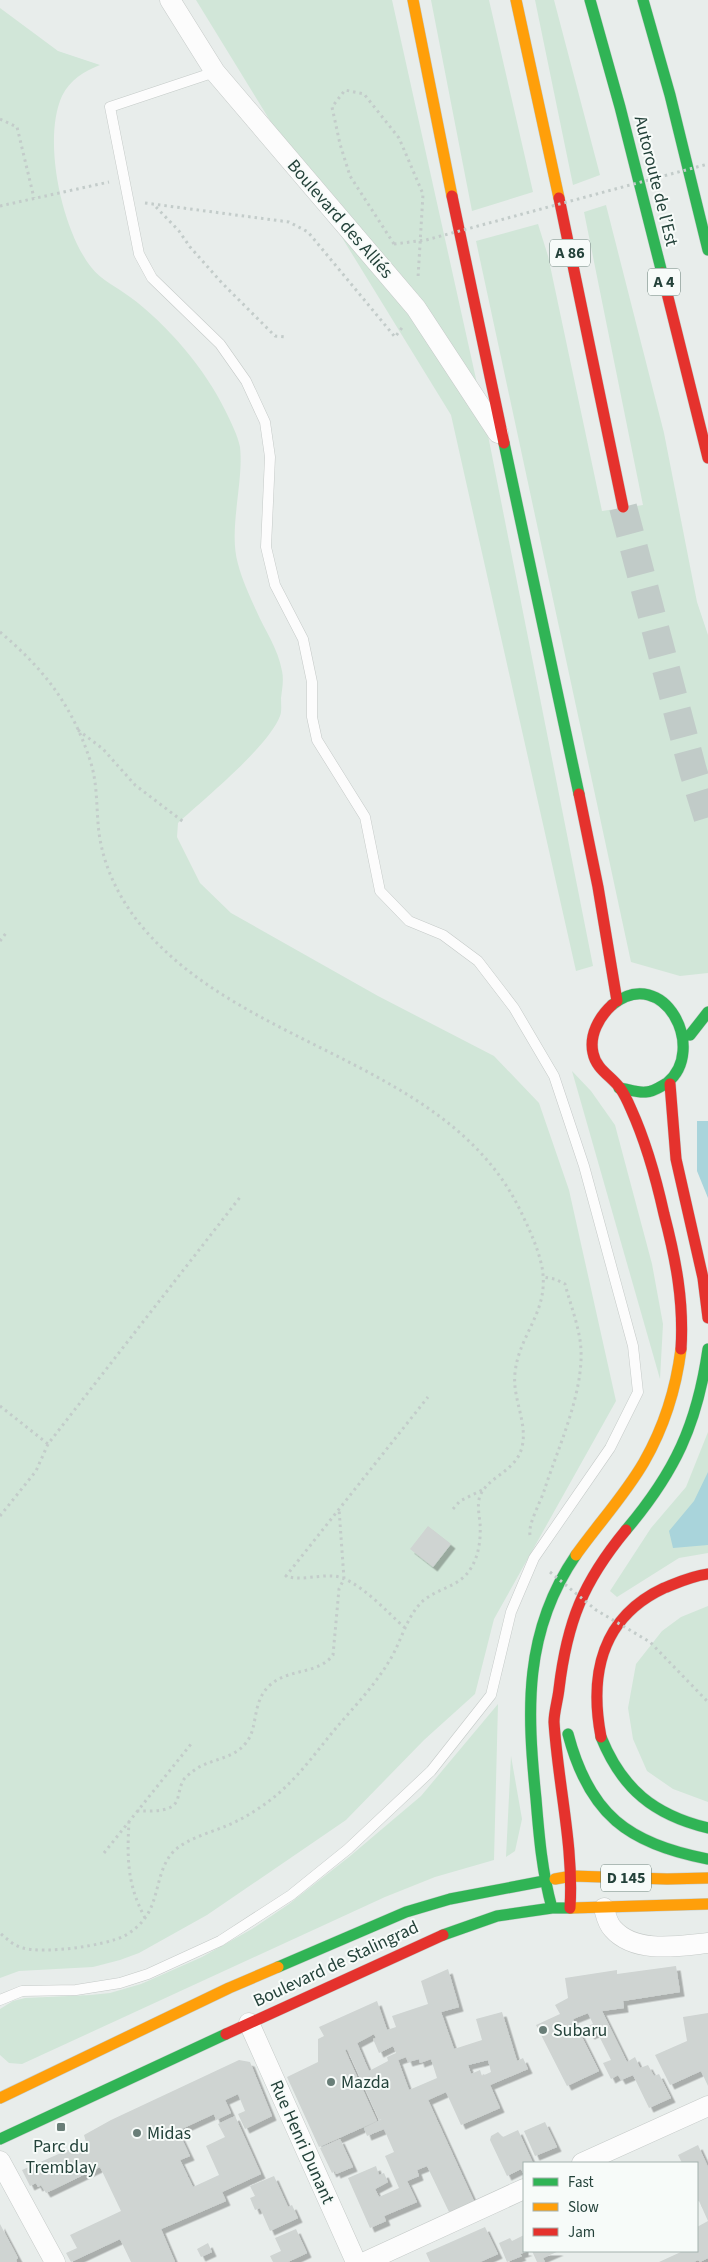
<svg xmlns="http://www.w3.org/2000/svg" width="708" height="2262" viewBox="0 0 708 2262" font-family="'Source Sans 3',sans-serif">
<defs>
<filter id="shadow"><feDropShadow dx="4.5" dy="4.5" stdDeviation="0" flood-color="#0004"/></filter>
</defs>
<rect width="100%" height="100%" fill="#e8edeb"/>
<path fill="#d1e6d8" d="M 196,0 L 392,0 L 484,415 L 593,966 L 576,971 L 451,415 Z
M 431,0 L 489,0 L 533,192 L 472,211 Z
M 535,0 L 554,0 L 600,175 L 573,185 Z
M 0,8 L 58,51 L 100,65 C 84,71 70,80 62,96 C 42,140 62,230 91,267 C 102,281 117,287 130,297 C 166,323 206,370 225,410 C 230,420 238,436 240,447 C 244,482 228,530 238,564 C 242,579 249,595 256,610 C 265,631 278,648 282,671 C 284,680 282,690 281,698 C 281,704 282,711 280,716 C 268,747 204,799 178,823 L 177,837 L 200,883 L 231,913 L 378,996 L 494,1056 L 539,1103 L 569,1190 L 616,1401 L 494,1619 L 475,1694 L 424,1740 L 346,1820 L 207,1915 L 139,1953 L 120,1960 L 93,1967 L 19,1971 L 0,1978 Z
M 606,205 L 664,433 L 697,602 L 708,635 L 708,973 L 680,976 L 631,962 L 476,241 L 538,224 L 548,256 L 602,511 L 643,505 L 584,212 Z
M 572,1071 L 591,1091 L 615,1125 L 652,1264 L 663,1324 L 660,1379 Z
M 708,1432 L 708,1553 L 679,1558 L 617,1597 L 610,1591 L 651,1528 L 686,1487 Z
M 708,1606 L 708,1802 L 673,1789 L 647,1771 L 633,1739 L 628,1708 L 636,1664 L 662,1631 L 681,1617 Z
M 498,1704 L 494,1860 L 435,1877 L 385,1897 L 22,2064 L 9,2063 L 0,2055 L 0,2009 L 13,2001 L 25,1998 L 91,1995 L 110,1993 L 141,1984 L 202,1957 L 252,1929 L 289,1904 L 349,1857 L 421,1796 Z
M 511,1756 L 522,1819 L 515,1851 L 506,1857 Z"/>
<path fill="#a9d4db" d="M 697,1121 L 708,1121 L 708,1198 L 697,1171 Z
M 708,1472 L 708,1545 L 673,1548 L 669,1531 L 694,1501 Z"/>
<path fill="#cfd4d2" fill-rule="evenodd" filter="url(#shadow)" d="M 428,1526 L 451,1544 L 433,1567 L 410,1549 Z
M 676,1966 L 680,1992 L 623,2001 L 624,2008 L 602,2011 L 627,2062 L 635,2057 L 640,2068 L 648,2065 L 654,2076 L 659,2074 L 671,2098 L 649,2108 L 633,2075 L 621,2080 L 618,2075 L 611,2079 L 603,2063 L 611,2060 L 597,2032 L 590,2035 L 586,2027 L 593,2024 L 588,2013 L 573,2019 L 599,2071 L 567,2086 L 536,2025 L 560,2014 L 555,2005 L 568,1998 L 565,1978 L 617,1970 L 617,1974 Z
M 448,1969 L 459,2007 L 441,2012 L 454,2049 L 482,2040 L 476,2019 L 502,2012 L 517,2061 L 523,2058 L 528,2069 L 490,2085 L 500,2108 L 461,2125 L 446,2092 L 428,2100 L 474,2201 L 449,2212 L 427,2166 L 417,2170 L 419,2176 L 407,2181 L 417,2202 L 384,2216 L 386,2221 L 370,2228 L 348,2178 L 376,2166 L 379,2175 L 384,2173 L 388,2182 L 375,2189 L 379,2197 L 399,2188 L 385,2156 L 394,2152 L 384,2129 L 367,2136 L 364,2128 L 382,2119 L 379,2120 L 347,2049 L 345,2050 L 377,2121 L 319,2147 L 287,2077 L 318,2062 L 318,2039 L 324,2036 L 319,2027 L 377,2001 L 387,2030 L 396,2027 L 392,2016 L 428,2004 L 421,1981 ZM 374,2034 L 376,2038 L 373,2039 L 379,2053 L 393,2046 L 396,2053 L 387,2057 L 388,2061 L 369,2071 L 357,2043 ZM 406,2057 L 408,2062 L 419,2059 L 420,2063 L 431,2059 L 437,2078 L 409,2090 L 398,2060 ZM 488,2060 L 491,2072 L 482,2076 L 480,2070 L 471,2074 L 468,2065 Z
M 708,2013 L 708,2086 L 701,2071 L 670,2085 L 655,2055 L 687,2041 L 683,2017 Z
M 239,2060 L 250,2062 L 272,2116 L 245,2129 L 238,2114 L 245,2111 L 238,2094 L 225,2100 L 231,2113 L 216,2120 L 214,2114 L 175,2132 L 180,2135 L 190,2156 L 180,2160 L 193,2187 L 219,2175 L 206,2146 L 225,2137 L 218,2124 L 235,2116 L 261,2174 L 222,2192 L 226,2201 L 161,2229 L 175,2262 L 131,2262 L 120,2239 L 71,2262 L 66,2253 L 77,2248 L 70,2235 L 121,2211 L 100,2167 L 46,2193 L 41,2185 L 38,2187 L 36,2183 L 30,2186 L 22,2170 L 86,2142 L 84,2135 L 111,2120 Z
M 545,2122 L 557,2147 L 535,2156 L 524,2131 Z
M 518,2130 L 533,2163 L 524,2163 L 524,2172 L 523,2173 L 521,2169 L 507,2176 L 490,2140 L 491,2136 L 498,2132 L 503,2137 Z
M 340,2139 L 353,2167 L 336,2174 L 335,2171 L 332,2173 L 320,2148 Z
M 698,2145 L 708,2167 L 708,2258 L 700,2262 L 698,2260 L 694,2262 L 659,2262 L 683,2251 L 697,2251 L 697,2227 L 708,2221 L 699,2201 L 697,2202 L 697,2163 L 682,2163 L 678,2155 Z
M 274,2176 L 288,2207 L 292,2205 L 298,2218 L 270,2231 L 260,2208 L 255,2210 L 250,2198 L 255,2196 L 250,2186 Z
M 0,2224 L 18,2258 L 16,2260 L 17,2262 L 0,2262 Z
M 485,2227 L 498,2254 L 480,2262 L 430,2262 L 426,2253 Z
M 296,2229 L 307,2253 L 288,2262 L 273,2262 L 270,2256 L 281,2251 L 275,2238 Z
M 524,2235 L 524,2251 L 528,2251 L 520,2254 L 522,2256 L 507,2262 L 499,2243 L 510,2238 L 512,2241 Z
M 208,2243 L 212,2252 L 201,2257 L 197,2249 Z
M 532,2251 L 559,2251 L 543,2258 L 545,2262 L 537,2262 Z"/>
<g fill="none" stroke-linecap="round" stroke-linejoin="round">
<path stroke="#c1cbc8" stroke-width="28" stroke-dasharray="28 14" stroke-linecap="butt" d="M 623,507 L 693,771 L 708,819"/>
<defs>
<path id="lane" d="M 0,2000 L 22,1991 L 76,1990 L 120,1983 L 148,1974 L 220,1941 L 291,1895 L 348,1849 L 431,1771 L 491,1695 L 511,1612 L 534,1558 L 610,1448 L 638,1392 L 633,1346 L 584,1166 L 554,1076 L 514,1008 L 478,961 L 443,935 L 409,921 L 380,891 L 365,817 L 317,740 L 312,717 L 312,682 L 303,639 L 275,585 L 266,547 L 270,457 L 265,422 L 246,381 L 220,344 L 152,278 L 139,254 L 110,107 L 215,72"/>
<path id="street" d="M 170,0 L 215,72 L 416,308 L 498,433
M 604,1908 C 606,1915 607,1923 613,1929 C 635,1954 679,1946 708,1943
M 249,2023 L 356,2262
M 0,2161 L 55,2262
M 582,2163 L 708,2106
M 365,2262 L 524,2189"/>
<path id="fast" d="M 590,0 L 620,107 L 662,273
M 643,0 L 670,95 L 708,250
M 504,443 L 579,794
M 612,1005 C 664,963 708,1050 667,1083 C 660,1087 653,1092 646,1092 C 637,1093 628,1089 619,1088
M 690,1035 L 708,1012
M 626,1530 C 675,1472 697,1425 708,1349
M 568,1734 C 589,1814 628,1844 708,1859
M 601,1737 C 622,1789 654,1815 708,1828
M 571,1908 L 552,1908 C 542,1872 539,1836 536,1799 C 527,1711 523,1632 576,1555
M 443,1935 L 497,1916 L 552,1908
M 278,1967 L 406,1912 L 450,1899 L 544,1881
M 0,2139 L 226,2034"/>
<path id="slow" d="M 413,0 L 452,196
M 516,0 L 559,198
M 576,1555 C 598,1524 625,1495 644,1462 C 664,1427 676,1389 681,1349
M 555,1879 L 572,1876 L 667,1879 L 708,1878
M 571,1908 L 708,1904
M 0,2098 L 229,1988 L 278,1967"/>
<path id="jam" d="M 452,196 L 504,443
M 559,198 L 623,507
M 662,273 L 708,458
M 579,794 L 598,887 L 617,1001
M 612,1005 C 599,1017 589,1035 593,1053 C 596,1069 611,1076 620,1088 C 625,1095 628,1102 631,1109 C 646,1142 656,1178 664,1214 C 676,1260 684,1302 681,1349
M 670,1084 L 676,1159 L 703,1278 L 708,1318
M 601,1737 C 589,1674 602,1617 664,1588 C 679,1582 692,1576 708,1574
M 570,1908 C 574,1846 558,1785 554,1722 C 554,1712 558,1699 559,1689 C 567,1622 583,1582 626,1530
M 226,2034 L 443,1935"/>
</defs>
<use href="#lane" stroke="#c5cac8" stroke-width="11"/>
<use href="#street" stroke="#c5cac8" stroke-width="21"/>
<use href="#fast" stroke="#c3cbc8" stroke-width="12"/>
<use href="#slow" stroke="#c3cbc8" stroke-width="12"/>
<use href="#jam" stroke="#c3cbc8" stroke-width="12"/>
<path stroke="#c3ccca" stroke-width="3" stroke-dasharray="2.5 4" stroke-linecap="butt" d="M 0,119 L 17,127 L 34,198
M 145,203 L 289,222 L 308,232 L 395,337 L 404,325
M 0,206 L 109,182
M 156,207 L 179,231 L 190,247 L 222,283 L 275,336 L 286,337
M 394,244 L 350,176 L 340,144 L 332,107 L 345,90 L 364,94 L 399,138 L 423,194 L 418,278
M 0,632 C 43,668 72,705 90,760 C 98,784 96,808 99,833 C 105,877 129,916 160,946 C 267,1052 455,1070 522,1214 C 530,1231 538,1248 542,1267 C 550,1312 519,1333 515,1373 C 512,1398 528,1423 522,1447 C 516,1472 488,1476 480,1496 C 477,1504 479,1514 480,1523 C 481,1539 479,1555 471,1568 C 459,1589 433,1588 419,1605 C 405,1621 400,1645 388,1663 C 374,1686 354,1707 336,1728 C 316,1752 298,1778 273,1798 C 259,1809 243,1819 226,1826 C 209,1833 189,1838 175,1850 C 156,1868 160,1898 145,1918 C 140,1925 132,1932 124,1936 C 104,1946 45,1954 23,1948 C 14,1946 7,1939 0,1933
M 78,730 L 103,749 L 135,785 L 185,823
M 0,941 L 6,933
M 0,1406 L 48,1444
M 453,1509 L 460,1501 L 482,1490
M 0,1516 L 36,1471 L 48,1444 L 241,1196
M 530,1535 C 528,1523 541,1502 545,1488 C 559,1445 587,1386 580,1340 C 577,1321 570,1303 565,1284 L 555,1279 L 543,1277
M 405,1628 C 388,1613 356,1577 333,1576 C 318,1575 299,1581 286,1576 L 428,1397
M 137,1811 C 148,1811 162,1812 171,1807 C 180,1802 178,1791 182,1783 C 183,1779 188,1775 192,1772 C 207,1759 232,1760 245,1744 C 259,1729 251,1703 269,1686 C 287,1668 318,1675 333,1655 L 339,1589 L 344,1579 L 339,1509
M 129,1821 C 127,1859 127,1884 145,1918
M 104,1853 L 191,1744"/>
<use href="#lane" stroke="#fcfcfc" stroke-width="10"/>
<use href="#street" stroke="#fcfcfc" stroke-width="20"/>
<use href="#fast" stroke="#30b455" stroke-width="11"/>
<use href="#slow" stroke="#ff9f0a" stroke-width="11"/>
<use href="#jam" stroke="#e5322d" stroke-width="11"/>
<path stroke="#c3ccca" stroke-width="3" stroke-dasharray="2.5 4" stroke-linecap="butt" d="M 394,244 L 426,240 L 708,164
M 550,1572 L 596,1610 L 650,1642 L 708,1702"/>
</g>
<g fill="#697e78" stroke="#f7fbf9" stroke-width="2">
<circle cx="543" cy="2030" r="5"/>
<circle cx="331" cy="2082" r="5"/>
<rect x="56" y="2122" width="10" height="10" rx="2.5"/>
<circle cx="137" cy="2133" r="5"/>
</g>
<g text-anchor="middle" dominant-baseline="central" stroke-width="4" stroke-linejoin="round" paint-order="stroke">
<g fill="#f7fbf9" stroke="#637a73" stroke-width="1">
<rect x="550" y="239.5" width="40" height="27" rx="4"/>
<rect x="648" y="268.5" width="32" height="27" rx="4"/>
<rect x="601" y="1864.5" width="50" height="27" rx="4"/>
</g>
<g font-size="16" font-weight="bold" fill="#24423a">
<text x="570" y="253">A 86</text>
<text x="664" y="282">A 4</text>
<text x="626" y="1878">D 145</text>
</g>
<g font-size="18" fill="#24423a" stroke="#f7fbf9">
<text transform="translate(656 181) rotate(76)">Autoroute de l’Est</text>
<text transform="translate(340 219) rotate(49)">Boulevard des Alliés</text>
<text transform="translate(336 1964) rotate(-25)">Boulevard de Stalingrad</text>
<text transform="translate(302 2142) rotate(66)">Rue Henri Dunant</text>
</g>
<g font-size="18" fill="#24423a" stroke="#f7fbf9" text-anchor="start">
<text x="553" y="2030">Subaru</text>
<text x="341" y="2082">Mazda</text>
<text x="147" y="2133">Midas</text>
<text x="61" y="2146" text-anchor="middle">Parc du<tspan x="61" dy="21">Tremblay</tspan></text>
</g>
</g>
<rect x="523" y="2162" width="175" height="90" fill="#f7fbf9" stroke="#a3b1ad"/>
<rect x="533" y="2178" width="25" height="8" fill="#30b455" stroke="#a3b1ad"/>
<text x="568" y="2187" font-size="15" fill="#24423a">Fast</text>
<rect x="533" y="2203" width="25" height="8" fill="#ff9f0a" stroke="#a3b1ad"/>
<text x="568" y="2212" font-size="15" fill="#24423a">Slow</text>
<rect x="533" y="2228" width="25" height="8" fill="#e5322d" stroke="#a3b1ad"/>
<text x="568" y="2237" font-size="15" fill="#24423a">Jam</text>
</svg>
